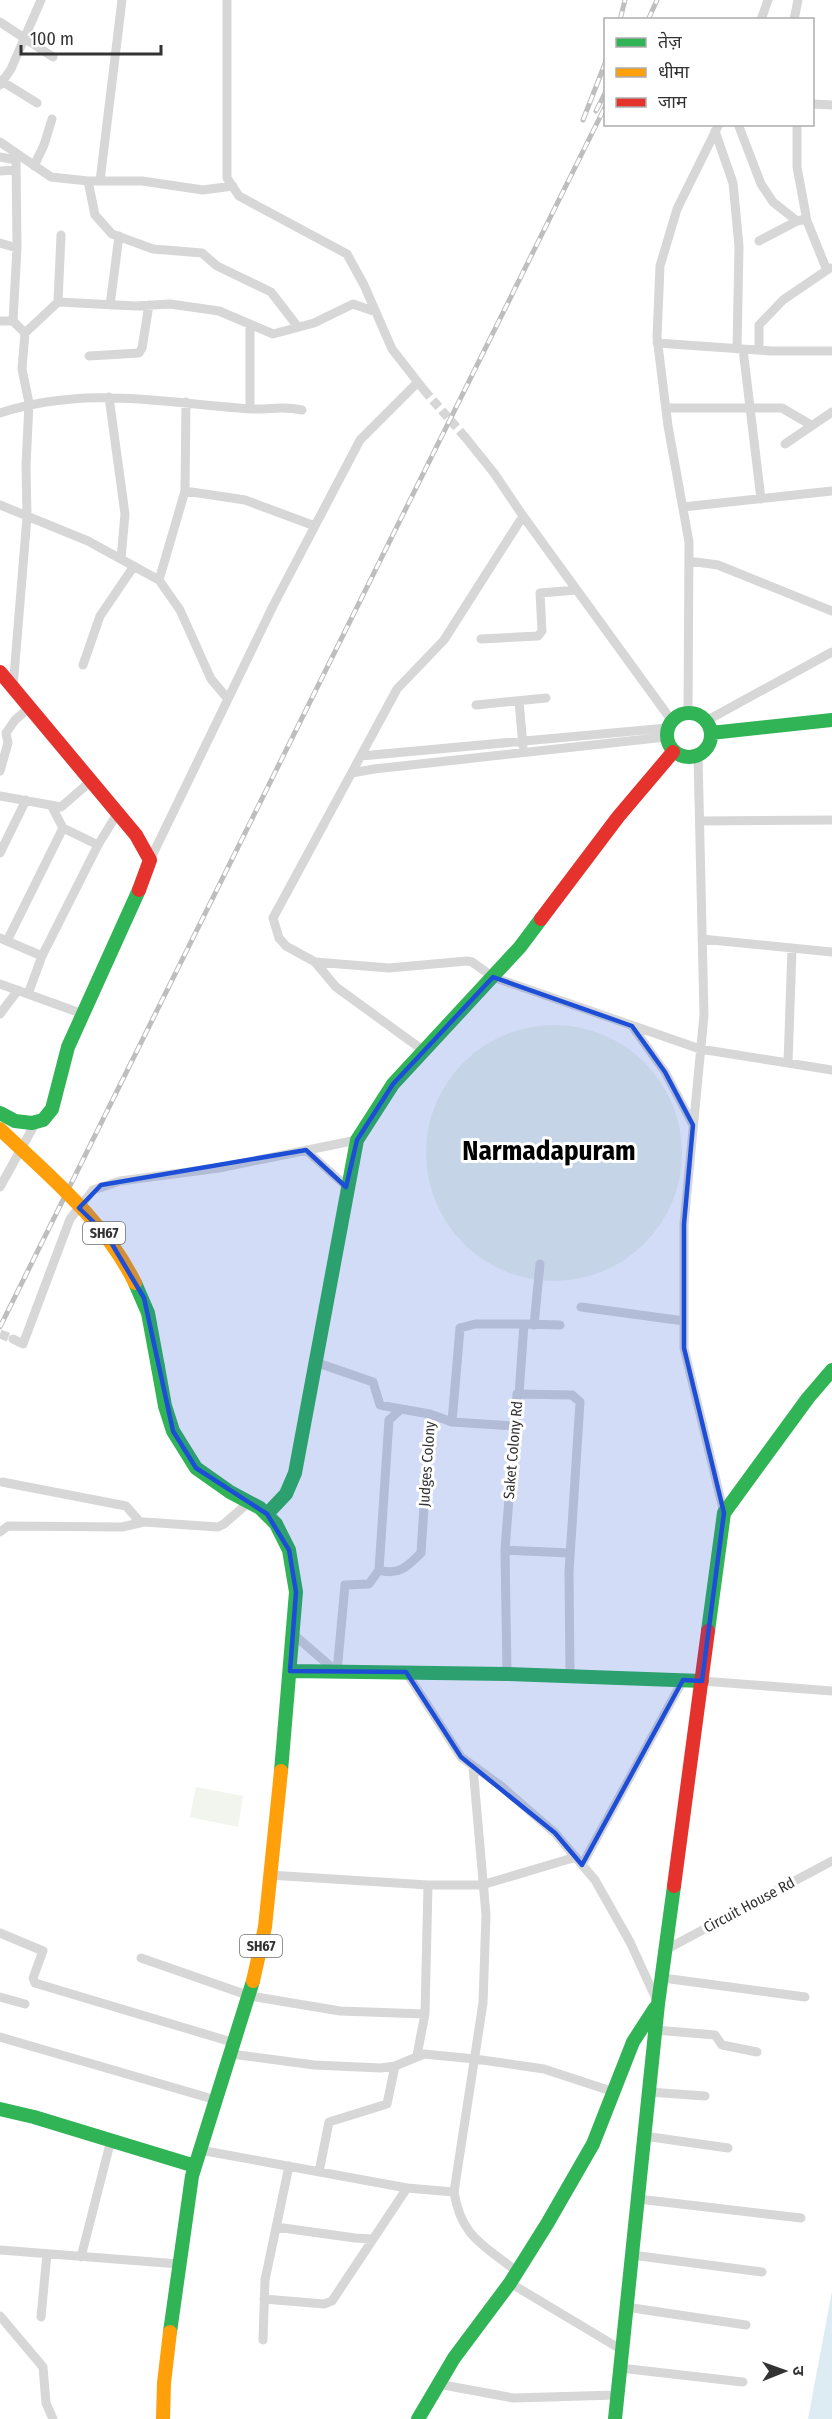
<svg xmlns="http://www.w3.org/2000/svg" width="832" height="2419" viewBox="0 0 832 2419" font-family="'Fira Sans Condensed','Noto Sans Devanagari',sans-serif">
<rect width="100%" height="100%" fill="#fff"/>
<path fill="#f1f5ed" d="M426 1153a128 128 0 1 1 256 0a128 128 0 1 1-256 0Z
M 196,1787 L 243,1796 L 238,1827 L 190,1817 Z"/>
<path fill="#ddebf3" d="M 832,2291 L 832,2419 L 808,2419 Z"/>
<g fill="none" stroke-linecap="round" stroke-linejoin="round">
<path stroke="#d6d6d6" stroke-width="9" stroke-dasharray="9 4.5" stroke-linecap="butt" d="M 424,390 L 465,437
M 0,1334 L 13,1339"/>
<path stroke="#d7d7d7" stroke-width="9" d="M 227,0 L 227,178 L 239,196 L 347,254 L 364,285 L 392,349 L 424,390
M 761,20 L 768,0
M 794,20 L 798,0
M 0,22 L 53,57
M 0,80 L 37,103
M 0,85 L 11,69 L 41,0
M 812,104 L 832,105
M 738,124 L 761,184 L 773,202 L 797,221 L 806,219
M 797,124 L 797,167 L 807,221 L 826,268
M 715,131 L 733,183 L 739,246 L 737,349
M 0,142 L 51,177 L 88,181 L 142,181 L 203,190 L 233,186
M 0,157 L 16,160 L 18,155
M 34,166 L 44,145 L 52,119
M 0,171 L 16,170
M 88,181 L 95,215 L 112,234 L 153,249 L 202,253 L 217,266 L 271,292 L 298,327
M 100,181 L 122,0
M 759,241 L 797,221
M 0,243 L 17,248
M 58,302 L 61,235
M 110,305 L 119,236
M 0,321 L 13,321
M 250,324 L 250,408
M 25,333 L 58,302 L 136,306 L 170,304 L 219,311 L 273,334 L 314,323 L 353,304 L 376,312
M 657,343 L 771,351 L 832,351
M 743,349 L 761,499
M 759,350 L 759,325 L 783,300 L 830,268
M 89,356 L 139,353 L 142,348 L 149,305
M 109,397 L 125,514 L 121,559
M 666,408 L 782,408 L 811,425
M 0,413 C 87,385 164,403 252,409 C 271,410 280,405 302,410
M 465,437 L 494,473 L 523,516 L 672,721
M 785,444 L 832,412
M 185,491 L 245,500 L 315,526
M 0,505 L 88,541 L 159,580 L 180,610 L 211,679 L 228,699
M 683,507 L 832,491
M 523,516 L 444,640 L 397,689 L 273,918 L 279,938 L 286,946 L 315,962 L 389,968 L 467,961 L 472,962 L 493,977 L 700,1049 L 832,1070
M 689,561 L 718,565 L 832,611
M 159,580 L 185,491 L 186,402
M 481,639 L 538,636 L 542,631 L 540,593 L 577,590
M 83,665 L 100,616 L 134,566
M 13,688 L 27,517 L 26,466 L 29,403 L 22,369 L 25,333 L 13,321 L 17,248 L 16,160
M 519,701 L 523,746
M 476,705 L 546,698
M 688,713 L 689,542 L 668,426 L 657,337 L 660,266 L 677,209 L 719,124
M 706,721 L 832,652
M 361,756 L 667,728
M 698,756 L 704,1015 L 684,1224 L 684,1348 L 724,1513
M 0,771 L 8,743 L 6,733 L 15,720 L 29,708
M 352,773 L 374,769 L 666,737
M 0,796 L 61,807 L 90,782
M 700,821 L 832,820
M 63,828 L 98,845
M 0,853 L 26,800
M 150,860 L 273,606 L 360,440 L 417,383
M 0,938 L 42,956 L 28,994
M 702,939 L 832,952
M 7,941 L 63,828 L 51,805
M 42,956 L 98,845 L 117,814
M 315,962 L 336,987 L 424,1051
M 0,984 L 83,1014
M 0,1014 L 18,990
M 632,1026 L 665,1072 L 693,1125
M 788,1063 L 792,949
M 306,1150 L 347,1187
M 0,1187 L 36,1122
M 581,1307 L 684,1321
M 534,1325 L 540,1264
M 13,1339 L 23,1344 L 70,1219 L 93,1190 L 120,1181 L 219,1168 L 357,1140
M 315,1362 L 373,1382 L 380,1405 L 401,1409
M 519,1394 L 524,1324 L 560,1325
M 430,1414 L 452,1422 L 514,1426
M 452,1422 L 460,1328 L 475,1324 L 524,1324
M 2,1482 L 126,1506 L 140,1522
M 0,1532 L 8,1526 L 122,1527 L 144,1522 L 218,1527 L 224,1524 L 249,1502
M 505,1550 L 507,1674
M 293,1634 L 337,1672 L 345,1585 L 369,1584 L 379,1570 L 389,1420 L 401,1409 L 430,1414 L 421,1553 C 408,1566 399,1576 379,1570
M 406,1672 L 461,1757 L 501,1786 L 555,1833 L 595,1880 L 630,1942 L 657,2001
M 570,1676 L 569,1572 L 580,1402 L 572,1395 L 517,1394 L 505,1550 L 570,1553
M 702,1681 L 832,1691
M 473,1767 L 486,1915 L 483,2003 L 454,2192 C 461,2237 484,2245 516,2271
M 582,1865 L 683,1680
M 269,1875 L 428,1885 L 482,1885 L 576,1857
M 0,1933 L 43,1951 L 33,1978 L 35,1983 L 235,2043
M 667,1949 L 832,1861
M 141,1958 L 250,1996 L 340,2011 L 425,2014
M 663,1978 L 805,1997
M 0,1997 L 25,2004
M 655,2030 L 715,2035 L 722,2045 L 757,2052
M 0,2037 L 216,2100
M 231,2054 L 314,2065 L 381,2068 L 395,2066 L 424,2054 L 475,2059 L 544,2069 L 614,2092
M 417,2055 L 425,2014 L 428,1885
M 649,2092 L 705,2096
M 644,2136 L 728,2148
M 200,2150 L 407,2188 L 454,2192
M 319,2172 L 329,2122 L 387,2104 L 395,2066
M 638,2199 L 801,2218
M 276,2227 L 355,2238 L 373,2239
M 0,2250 L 179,2264
M 632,2255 L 762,2272
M 81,2257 L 111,2140
M 510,2283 L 622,2350
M 264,2299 L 324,2304 L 332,2301 L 407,2188
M 626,2307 L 746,2325
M 0,2316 L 43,2367 L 46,2403 L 53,2419
M 41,2317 L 47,2254
M 263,2340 L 265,2280 L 289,2166
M 620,2368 L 743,2382
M 438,2384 L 513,2398 L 617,2395"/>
<path stroke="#30b455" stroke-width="14" d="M667 735a22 22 0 1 1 44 0a22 22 0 1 1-44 0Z
M 711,733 L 832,720
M 0,1113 L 15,1121 L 32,1123 L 43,1120 L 52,1109 L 68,1047 L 139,890
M 158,1367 L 165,1406 L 173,1431 L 196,1468 L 230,1492 L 260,1508 L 276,1524 L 289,1550 L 296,1592 L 281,1771
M 267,1514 L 286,1494 L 295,1473 L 357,1140 L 393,1084 L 520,947 L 541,919
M 708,1631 L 724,1513 L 808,1398 L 832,1370
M 290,1671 L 507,1674 L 702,1681
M 0,2109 L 34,2117 L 195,2166
M 170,2332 L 192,2176 L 253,1981
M 418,2419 L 454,2358 L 510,2283 L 547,2224 L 593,2144 L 633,2042 L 655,2008
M 615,2419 L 658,2004 L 674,1886"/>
<path stroke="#ff9f0a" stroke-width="14" d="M 253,1981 L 265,1927 L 281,1771
M 163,2419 L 164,2383 L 170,2332"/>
<path stroke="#e5322d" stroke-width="14" d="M 0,672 L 136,835 L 150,860 L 139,890
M 541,919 L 618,817 L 673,752
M 674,1886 L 708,1631"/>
<defs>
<path id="rail" d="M 620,20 L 625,0
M 648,20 L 657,0
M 596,111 L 606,91
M 583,120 L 606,61
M 0,1327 L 606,105"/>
</defs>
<use href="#rail" stroke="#bebebe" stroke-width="5"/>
<use href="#rail" stroke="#fff" stroke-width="3" stroke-dasharray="9" stroke-linecap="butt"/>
<path stroke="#30b455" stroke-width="14" d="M 135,1283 L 148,1313 L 158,1367"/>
<path stroke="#ff9f0a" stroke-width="14" d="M 0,1129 C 49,1176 105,1221 135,1283"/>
</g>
<path fill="#1d4ed8" fill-opacity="0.2" stroke="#1d4ed8" stroke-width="4.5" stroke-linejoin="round" d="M 493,977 L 632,1026 L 665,1072 L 693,1125 L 684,1224 L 684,1348 L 724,1513 L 702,1681 L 683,1680 L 582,1865 L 555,1833 L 461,1757 L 406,1672 L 290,1671 L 296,1592 L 289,1550 L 267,1514 L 196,1468 L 173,1431 L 144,1298 L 106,1234 L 79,1208 L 101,1185 L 306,1150 L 346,1187 L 357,1140 L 393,1084 Z"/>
<g text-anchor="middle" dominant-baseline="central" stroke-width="6" stroke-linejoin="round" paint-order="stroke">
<g fill="#fff" stroke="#707070" stroke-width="1.5">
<rect x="83" y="1222" width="42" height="22" rx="4.5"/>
<rect x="240" y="1935" width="42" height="22" rx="4.5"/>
</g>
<g font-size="14" font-weight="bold" fill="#333">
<text x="104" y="1233">SH67</text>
<text x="261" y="1946">SH67</text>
</g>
<g font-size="15" fill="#333" stroke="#fff">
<text transform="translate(513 1450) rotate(-85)">Saket Colony Rd</text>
<text transform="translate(427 1464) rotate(-86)">Judges Colony</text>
<text transform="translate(749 1905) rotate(-28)">Circuit House Rd</text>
</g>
<g font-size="27" font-weight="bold" fill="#000" stroke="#fff">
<text x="549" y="1151">Narmadapuram</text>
</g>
</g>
<rect x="604" y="18" width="210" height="108" fill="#ffffff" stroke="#adadad" stroke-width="1.5"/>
<rect x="616" y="38" width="30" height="9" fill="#30b455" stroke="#adadad" stroke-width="1.5"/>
<text x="658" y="48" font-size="18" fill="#333333">तेज़</text>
<rect x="616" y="68" width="30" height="9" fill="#ff9f0a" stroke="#adadad" stroke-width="1.5"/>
<text x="658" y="78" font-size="18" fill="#333333">धीमा</text>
<rect x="616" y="98" width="30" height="9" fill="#e5322d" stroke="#adadad" stroke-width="1.5"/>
<text x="658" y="108" font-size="18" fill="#333333">जाम</text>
<g transform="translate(784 2371) rotate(89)" stroke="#ffffff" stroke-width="4.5" paint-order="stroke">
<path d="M0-4.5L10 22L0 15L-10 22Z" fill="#333333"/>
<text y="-9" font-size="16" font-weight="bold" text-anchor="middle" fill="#333333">उ</text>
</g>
<path d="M21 45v9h140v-9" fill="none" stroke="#333333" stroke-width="3"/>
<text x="30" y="45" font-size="18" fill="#333333" stroke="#ffffff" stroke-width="4.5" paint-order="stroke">100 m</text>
</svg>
